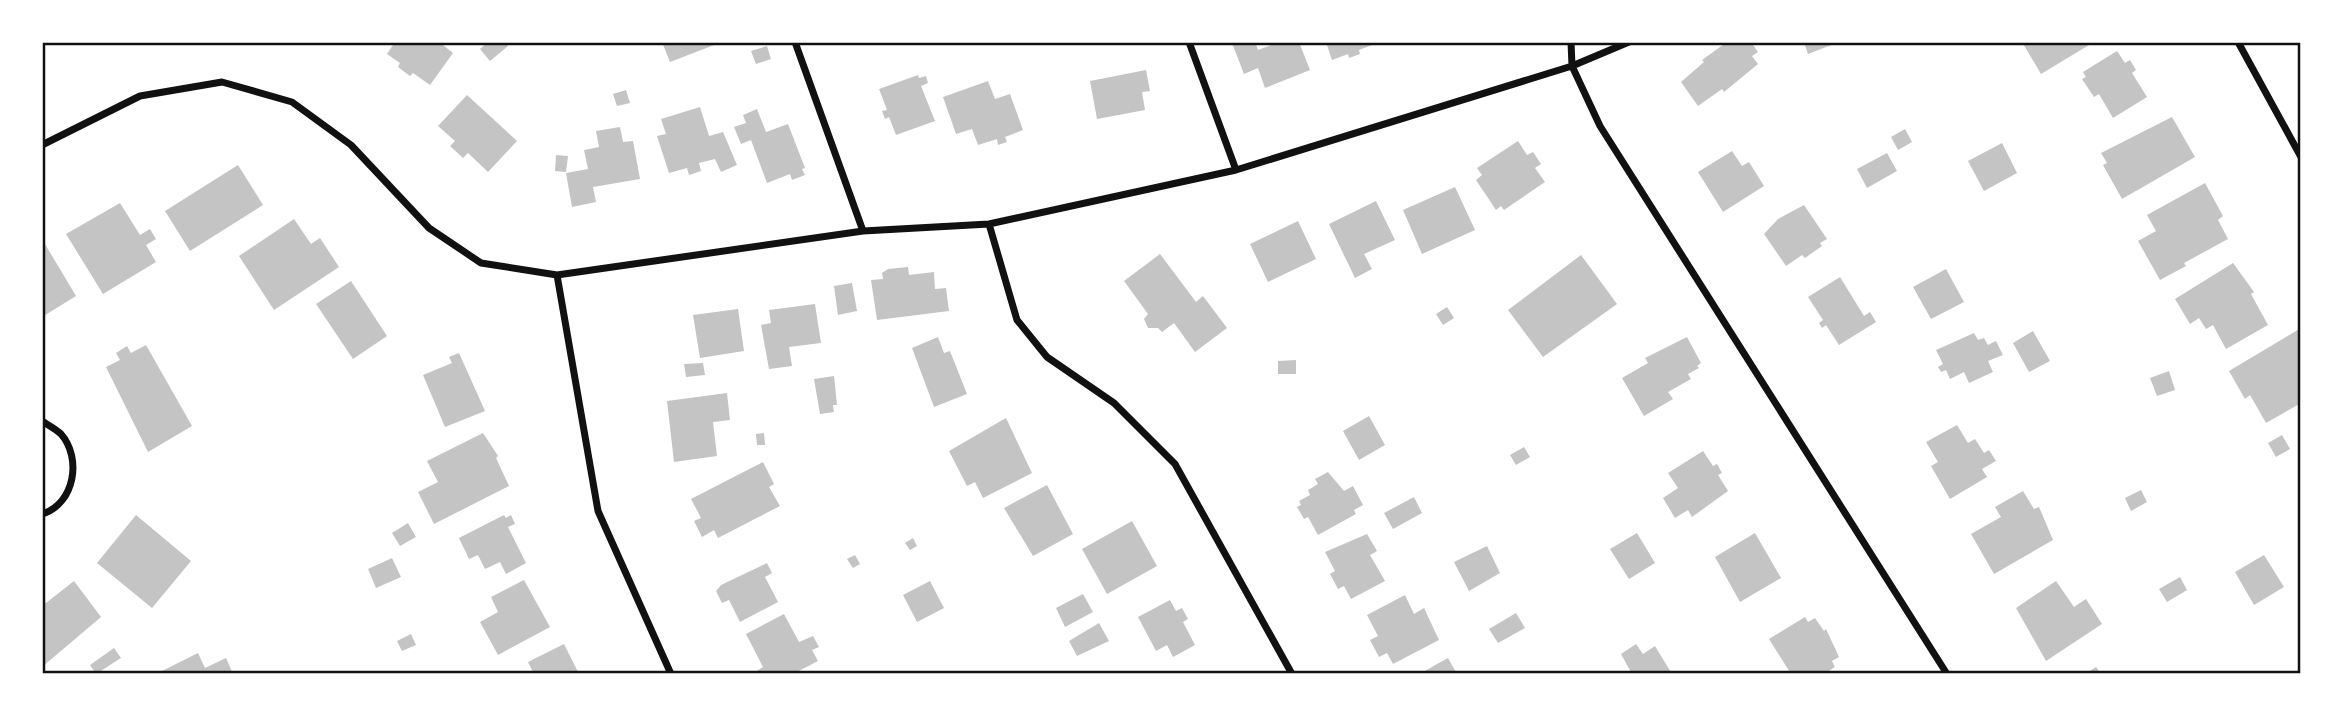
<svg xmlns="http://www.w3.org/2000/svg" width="2343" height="716" viewBox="0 0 2343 716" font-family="'Nunito Sans',sans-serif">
<rect width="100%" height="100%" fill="#fff"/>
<path fill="#c4c4c4" d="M 395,42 L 439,42 L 453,53 L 430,85 L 413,73 L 410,76 L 398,67 L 400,63 L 387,54 Z
M 488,42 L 505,42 L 508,46 L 490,61 L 480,49 Z
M 662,42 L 722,42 L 670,62 Z
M 1255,42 L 1258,50 L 1279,42 L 1299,42 L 1310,70 L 1265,88 L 1258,68 L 1244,74 L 1232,43 Z
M 1326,42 L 1380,42 L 1359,50 L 1360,54 L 1349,58 L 1348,54 L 1332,60 Z
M 1727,42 L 1751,42 L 1758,52 L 1752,56 L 1758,64 L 1724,92 L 1722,89 L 1698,106 L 1681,82 L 1704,62 L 1702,60 Z
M 1804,42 L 1833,42 L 1834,44 L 1808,54 Z
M 2022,42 L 2094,42 L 2041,74 Z
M 767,46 L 771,59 L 756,64 L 751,51 Z
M 2117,51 L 2125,63 L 2130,60 L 2136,70 L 2132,73 L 2147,97 L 2113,118 L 2099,94 L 2094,97 L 2082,79 L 2086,77 L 2083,72 Z
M 1146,70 L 1150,91 L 1142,92 L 1145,110 L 1097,119 L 1090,81 Z
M 918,75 L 919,78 L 926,76 L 928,83 L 921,86 L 935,121 L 896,135 L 889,117 L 885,119 L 882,111 L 887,110 L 879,89 Z
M 988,81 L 995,99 L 1010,94 L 1023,130 L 1005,137 L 1007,142 L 998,145 L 997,139 L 978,145 L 972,129 L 956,134 L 943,97 Z
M 626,90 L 630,103 L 617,106 L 613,94 Z
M 467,95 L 517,141 L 488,172 L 468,153 L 463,158 L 450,146 L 455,141 L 438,126 Z
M 700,107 L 709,136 L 723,132 L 737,165 L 721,172 L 715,159 L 699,163 L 701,171 L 689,175 L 687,168 L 669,173 L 657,136 L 666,134 L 661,119 Z
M 757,109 L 766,132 L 788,124 L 805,168 L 802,169 L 805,175 L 792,180 L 790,174 L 767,183 L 751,140 L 741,144 L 734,127 L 746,123 L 743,115 Z
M 2172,117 L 2195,157 L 2122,199 L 2103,165 L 2107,163 L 2101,153 Z
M 620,127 L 623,142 L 633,141 L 640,179 L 593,187 L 596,202 L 572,207 L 566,173 L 588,169 L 584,150 L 599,147 L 596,131 Z
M 1905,129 L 1912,142 L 1898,150 L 1891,137 Z
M 1518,141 L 1527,155 L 1533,152 L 1541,164 L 1535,168 L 1545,182 L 1504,210 L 1501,206 L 1496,210 L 1476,180 L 1482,175 L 1477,168 Z
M 2002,143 L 2017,173 L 1984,191 L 1968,161 Z
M 1732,151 L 1742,166 L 1749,162 L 1764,186 L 1723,212 L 1698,172 Z
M 1887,153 L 1897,171 L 1867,188 L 1857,169 Z
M 556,155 L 568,156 L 566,172 L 555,171 Z
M 238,165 L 263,205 L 190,251 L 165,211 Z
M 2205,183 L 2223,216 L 2218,220 L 2228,239 L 2184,263 L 2186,266 L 2160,280 L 2138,241 L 2156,231 L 2147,215 Z
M 1455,187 L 1475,230 L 1422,254 L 1403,210 Z
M 1376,201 L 1395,240 L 1364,254 L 1372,269 L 1355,278 L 1329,224 Z
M 120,203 L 140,235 L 150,229 L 156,239 L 146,245 L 156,262 L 103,294 L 66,234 Z
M 1804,205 L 1827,239 L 1820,243 L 1822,246 L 1805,258 L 1802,255 L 1786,266 L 1764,234 L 1778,219 Z
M 294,219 L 311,244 L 320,238 L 339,267 L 274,310 L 239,256 Z
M 1298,221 L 1316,259 L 1268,282 L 1250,244 Z
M 42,239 L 76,296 L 42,317 Z
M 1160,254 L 1196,302 L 1203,296 L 1227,328 L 1195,352 L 1174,323 L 1162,332 L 1158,328 L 1148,328 L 1144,319 L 1148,314 L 1124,281 Z
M 1581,255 L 1617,304 L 1543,357 L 1508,310 Z
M 2233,263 L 2254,292 L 2251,294 L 2268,325 L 2226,349 L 2213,325 L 2206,329 L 2199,318 L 2190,324 L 2175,299 Z
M 908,267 L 909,275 L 934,272 L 935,289 L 946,288 L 949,311 L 877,320 L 871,280 L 883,279 L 882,273 L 888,269 Z
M 1946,269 L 1964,302 L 1931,319 L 1913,287 Z
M 1840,277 L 1864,316 L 1870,312 L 1876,322 L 1839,345 L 1826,325 L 1822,328 L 1819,323 L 1823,320 L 1808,297 Z
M 351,281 L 387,336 L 353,359 L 316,304 Z
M 852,283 L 857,311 L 838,315 L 834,286 Z
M 815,304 L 821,343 L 789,347 L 792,366 L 769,369 L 761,325 L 771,323 L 769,310 Z
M 1447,307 L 1454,318 L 1443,325 L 1436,314 Z
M 738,309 L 744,351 L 700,358 L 693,315 Z
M 2301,328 L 2301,403 L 2266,423 L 2250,395 L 2245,399 L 2229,371 Z
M 2033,331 L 2050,361 L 2029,372 L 2013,343 Z
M 1974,333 L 1978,340 L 1984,338 L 1988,345 L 1996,341 L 2003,355 L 1988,361 L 1993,372 L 1969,383 L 1964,372 L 1950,379 L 1946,370 L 1941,372 L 1938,367 L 1943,364 L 1936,350 Z
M 938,337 L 944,353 L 950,351 L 967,394 L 934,407 L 912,348 Z
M 1687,337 L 1701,363 L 1697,366 L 1699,368 L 1688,374 L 1691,379 L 1668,392 L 1673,399 L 1644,416 L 1622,378 L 1648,363 L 1645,358 Z
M 146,345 L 192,426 L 148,452 L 106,367 L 120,360 L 116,353 L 127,346 L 131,353 Z
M 459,353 L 485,411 L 445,427 L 423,375 L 452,363 L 449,357 Z
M 1296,360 L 1296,374 L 1278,374 L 1278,361 Z
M 703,363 L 705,375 L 686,377 L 684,364 Z
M 2169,371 L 2175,390 L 2157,396 L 2150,378 Z
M 834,376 L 837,405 L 833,405 L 834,412 L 820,414 L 814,379 Z
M 727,393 L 730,420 L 713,422 L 717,456 L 674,462 L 667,401 Z
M 1369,416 L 1385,445 L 1359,460 L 1343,431 Z
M 1006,418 L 1032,473 L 983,498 L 975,482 L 967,486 L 949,451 Z
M 1957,425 L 1968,443 L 1975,439 L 1984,453 L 1989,450 L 1996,461 L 1982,469 L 1987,477 L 1950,499 L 1931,466 L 1938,462 L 1926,442 Z
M 483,433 L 498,456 L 496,458 L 509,486 L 434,524 L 418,492 L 438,482 L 427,461 Z
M 764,433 L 765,445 L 757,445 L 756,434 Z
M 2282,435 L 2290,449 L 2276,457 L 2268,443 Z
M 1524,447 L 1530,457 L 1516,465 L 1510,455 Z
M 1703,451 L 1713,466 L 1717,464 L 1722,473 L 1718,475 L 1728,491 L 1692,517 L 1688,510 L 1675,518 L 1663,498 L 1678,488 L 1668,473 Z
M 763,462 L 774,484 L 769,487 L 780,506 L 718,538 L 714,530 L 702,537 L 694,521 L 701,518 L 691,499 Z
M 1328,472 L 1344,491 L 1353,486 L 1363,505 L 1354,510 L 1356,514 L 1318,535 L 1308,517 L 1304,519 L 1297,507 L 1301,505 L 1299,501 L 1310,495 L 1308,490 L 1318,484 L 1315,479 Z
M 1047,485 L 1073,534 L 1033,556 L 1004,508 Z
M 2141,490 L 2147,502 L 2131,511 L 2125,498 Z
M 2023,491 L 2034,509 L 2039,507 L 2053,540 L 1994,574 L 1971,534 L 2001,517 L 1995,507 Z
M 1414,497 L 1422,513 L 1393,529 L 1384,513 Z
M 136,515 L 191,561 L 152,608 L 97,563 Z
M 504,515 L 506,518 L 511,515 L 515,524 L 508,527 L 526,563 L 506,574 L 500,562 L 485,569 L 478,555 L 469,559 L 459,538 Z
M 1132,521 L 1157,566 L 1107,594 L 1082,549 Z
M 408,523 L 416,537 L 400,546 L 392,533 Z
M 1637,533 L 1655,563 L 1629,579 L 1610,549 Z
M 1755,533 L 1781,578 L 1740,602 L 1715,557 Z
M 1367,534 L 1377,551 L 1370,555 L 1385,581 L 1351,599 L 1344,586 L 1338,589 L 1330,574 L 1335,571 L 1325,552 Z
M 913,538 L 917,546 L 910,550 L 905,543 Z
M 1487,546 L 1500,573 L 1469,591 L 1454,562 Z
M 855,555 L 860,564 L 853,568 L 847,559 Z
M 2264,555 L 2284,587 L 2254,605 L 2235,572 Z
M 392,558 L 401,577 L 376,588 L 368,569 Z
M 767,563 L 772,573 L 765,577 L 778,602 L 740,622 L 729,600 L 722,603 L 716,591 L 721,585 Z
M 2180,577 L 2187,590 L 2167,602 L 2159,589 Z
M 524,580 L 550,627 L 498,655 L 480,622 L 498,612 L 491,597 Z
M 74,581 L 101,617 L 42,667 L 42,601 L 46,603 Z
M 930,581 L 944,608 L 917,622 L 903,595 Z
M 2056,581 L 2074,607 L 2086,599 L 2102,624 L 2046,661 L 2016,608 Z
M 1083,594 L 1093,612 L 1065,627 L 1056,608 Z
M 1405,595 L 1414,614 L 1424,608 L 1439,640 L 1393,664 L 1387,653 L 1379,657 L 1370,640 L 1378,636 L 1367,615 Z
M 1170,600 L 1176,611 L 1182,608 L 1188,619 L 1183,622 L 1195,645 L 1173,657 L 1167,645 L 1156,651 L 1138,617 Z
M 1516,613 L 1525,628 L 1498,643 L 1489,629 Z
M 784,614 L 799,642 L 813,636 L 819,647 L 812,650 L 818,661 L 793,674 L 756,674 L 755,672 L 763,667 L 746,634 Z
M 1805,617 L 1808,622 L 1815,618 L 1824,631 L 1826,629 L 1839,657 L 1832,661 L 1835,667 L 1824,674 L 1791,674 L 1769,639 Z
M 1099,623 L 1109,641 L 1077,656 L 1069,641 Z
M 411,634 L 416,645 L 402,651 L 397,641 Z
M 564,644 L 579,674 L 534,674 L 528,662 Z
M 1636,644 L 1643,654 L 1655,646 L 1672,674 L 1632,674 L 1621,654 Z
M 114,648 L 121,658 L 96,674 L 90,665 Z
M 198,653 L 205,668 L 226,658 L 233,674 L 161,674 L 160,672 Z
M 1448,658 L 1457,674 L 1420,674 L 1437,664 Z
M 2096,667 L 2101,674 L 2085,674 Z"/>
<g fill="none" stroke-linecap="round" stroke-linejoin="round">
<path stroke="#111" stroke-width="7" d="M 795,42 L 863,231
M 1189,42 L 1236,170
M 1571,42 L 1572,66 L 1600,126 L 1947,674
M 2238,42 L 2301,157
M 42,145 L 140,96 L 222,82 L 292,102 L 351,145 L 429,228 L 481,263 L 557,275 L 863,231 L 989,224 L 1236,170 L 1572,66 L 1629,42
M 989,224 L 1017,320 L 1047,357 L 1114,403 L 1175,464 L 1292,674
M 557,275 L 598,511 L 671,674
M 42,421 C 48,425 56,429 61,434 C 82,458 75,504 42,514"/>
</g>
<rect width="2343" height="716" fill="none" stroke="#ffffff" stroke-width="88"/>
<rect x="44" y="44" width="2255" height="628" fill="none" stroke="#111" stroke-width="2.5"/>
</svg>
